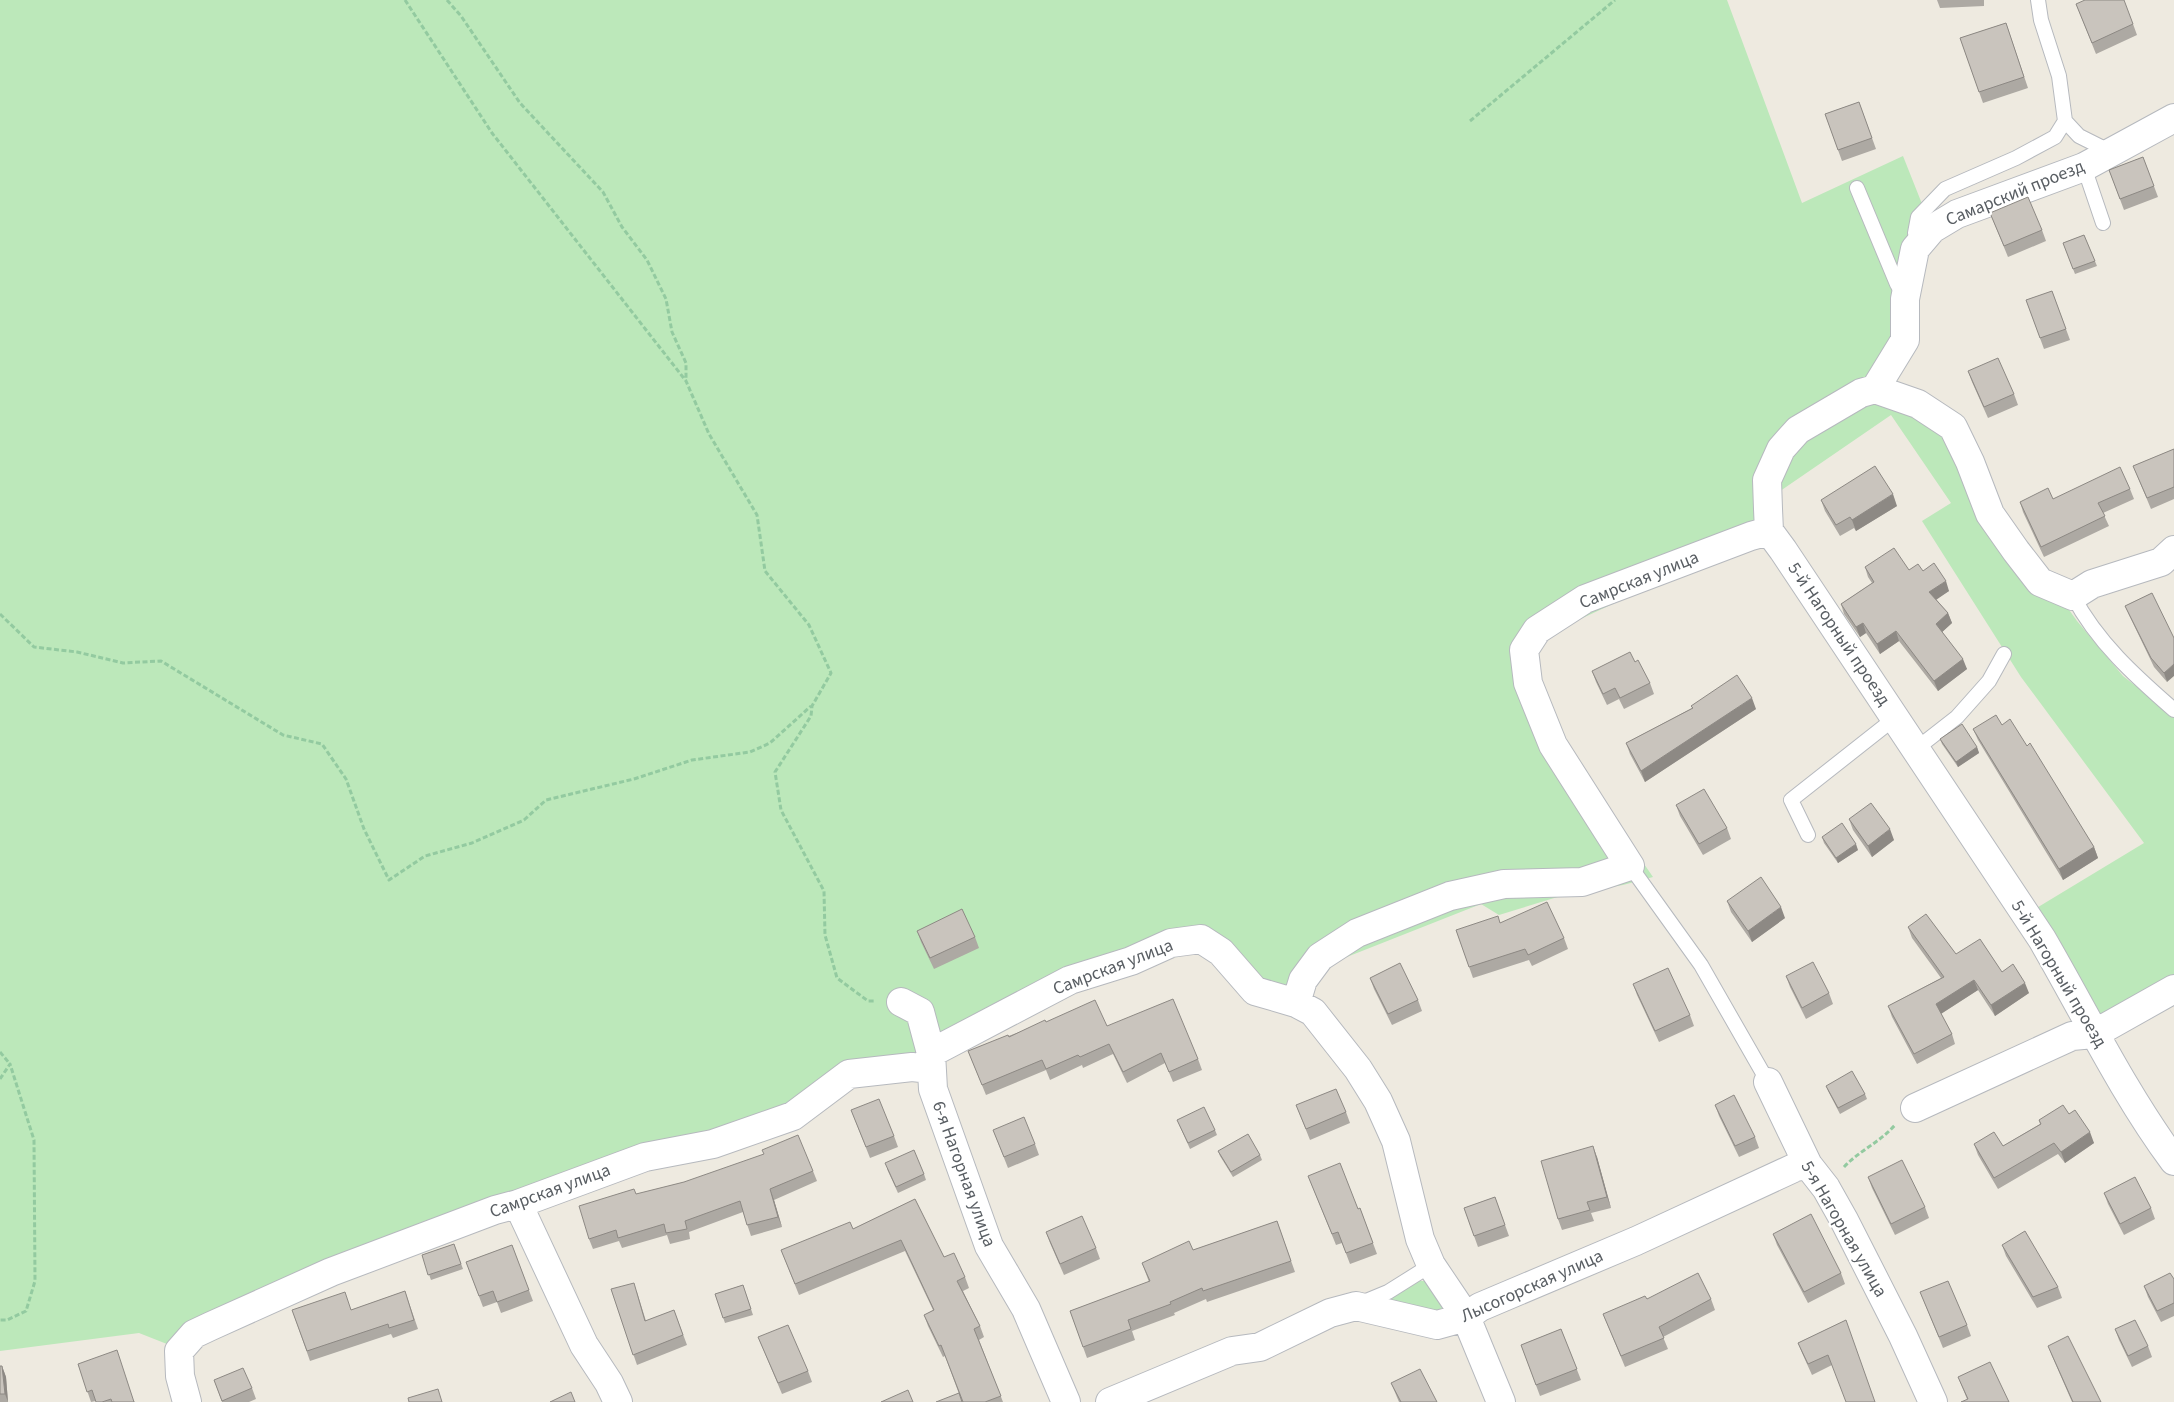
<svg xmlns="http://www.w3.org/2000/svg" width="2174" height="1402" viewBox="0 0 2174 1402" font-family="'Source Sans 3',sans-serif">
<rect width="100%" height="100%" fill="#eeeae0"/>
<path fill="#bce8ba" d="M 0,0 L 1727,0 L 1802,203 L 1903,156 L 1930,224 L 1894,343 L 1878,371 L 1794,425 L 1754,527 L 1737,546 L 1544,636 L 1533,651 L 1536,682 L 1560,742 L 1653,877 L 1623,885 L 1564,895 L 1499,915 L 1481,904 L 1324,966 L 1315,989 L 1284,993 L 1258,984 L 1201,934 L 917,1062 L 172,1346 L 139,1333 L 0,1351 Z
M 1863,399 L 1915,408 L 1944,435 L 2077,621 L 2123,676 L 2174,716 L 2174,1001 L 2111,1035 L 2030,912 L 2144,843 L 2021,677 L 1922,521 L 1951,503 L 1891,415 L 1773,496 L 1787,456 Z
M 1417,1281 L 1427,1281 L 1445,1306 L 1445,1313 L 1381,1302 Z"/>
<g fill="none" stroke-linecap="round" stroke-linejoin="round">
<defs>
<path id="service" d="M 2038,0 L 2041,20 L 2059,76 L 2065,121 L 2079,136 L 2111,152
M 2084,167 L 2103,223
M 1857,188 L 1897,284 L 1904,296
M 1922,242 L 1915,233 L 1918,217 L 1945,189 L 2016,158 L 2055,137 L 2065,121
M 2073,596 C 2097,642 2135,676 2174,710
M 1916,749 L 1957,717 L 1989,681 L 2004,654
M 1808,835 L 1791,800 L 1895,718
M 1630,866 L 1701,965 L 1768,1082
M 1359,1304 L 1388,1292 L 1431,1265"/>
<path id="minor" d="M 1875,389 L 1905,340 L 1905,299 L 1915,249 L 1932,229 L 1957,214 L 2084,167 L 2174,118
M 2174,550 L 2161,562 L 2092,584 L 2073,596 L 2040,582 L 2016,551 L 1990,514 L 1970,462 L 1953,427 L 1918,404 L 1875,389 L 1861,393 L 1798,430 L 1781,449 L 1767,480 L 1768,509 L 1769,531 L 1783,550 L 2042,939 C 2085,1013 2123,1092 2174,1161
M 901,1002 L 920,1012 L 931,1053 L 933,1089 L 989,1246 L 1026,1309 L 1066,1402
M 1296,1003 L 1303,980 L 1320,957 L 1357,933 L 1450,896 L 1504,884 L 1582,882 L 1630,866 L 1553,745 L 1528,683 L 1524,650 L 1537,630 L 1585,599 L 1751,536 L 1769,531
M 931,1053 L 1070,980 L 1131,961 L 1171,943 L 1201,939 L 1221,952 L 1255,991 L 1296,1003 L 1313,1012 L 1358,1069 L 1378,1101 L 1396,1141 L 1420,1239 L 1431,1265 L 1466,1317 L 1501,1402
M 1768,1082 L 1808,1165 L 1826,1188 L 1844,1220 L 1903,1336 L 1933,1402
M 1915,1108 L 2072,1036 L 2094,1034 L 2174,989
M 518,1204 L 584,1345 L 609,1383 L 618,1402
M 187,1402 L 180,1376 L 179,1351 L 194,1334 L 211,1326 L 331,1272 L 495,1210 L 518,1204 L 645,1157 L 713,1144 L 793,1116 L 849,1074 L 912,1067 L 931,1069
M 1110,1402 L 1232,1351 L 1260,1347 L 1330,1313 L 1356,1306 L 1437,1325 L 1466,1317 L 1480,1307 L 1636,1241 L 1796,1167 L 1808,1165"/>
</defs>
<use href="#service" stroke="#b6b9be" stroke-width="16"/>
<use href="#minor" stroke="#b6b9be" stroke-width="30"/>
<path stroke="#93caa0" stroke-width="3" stroke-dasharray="5 2.5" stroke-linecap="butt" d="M 405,0 L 492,133 L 686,381 L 709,434 L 757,515 L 765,571 L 809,625 L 831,673 L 812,706 L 811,716 L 775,772 L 781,810 L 824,891 L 825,935 L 837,978 L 868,1001 L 875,1001
M 447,0 L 461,16 L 520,103 L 603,192 L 622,227 L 647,260 L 666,299 L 672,332 L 686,363 L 686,380
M 1470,121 L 1615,0
M 0,614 L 34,647 L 77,652 L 123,663 L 161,661 L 283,735 L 322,744 L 346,779 L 364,829 L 389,880 L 425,856 L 472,843 L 524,820 L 546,800 L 634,779 L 692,760 L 750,752 L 770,743 L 811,706
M 0,1052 L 10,1064
M 0,1079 L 10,1064 L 34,1140 L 35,1281 L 26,1311 L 7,1320 L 0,1320
M 1844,1167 C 1859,1151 1880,1142 1895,1125"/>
<use href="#service" stroke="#fff" stroke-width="14"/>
<use href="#minor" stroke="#fff" stroke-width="28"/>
</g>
<path fill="#ada9a3" d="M 1937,0 L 1984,0 L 1984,6 L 1940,8 Z
M 2076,4 L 2133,24 L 2137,35 L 2096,54 Z
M 2006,23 L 2028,88 L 1983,103 L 1960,38 Z
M 1859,102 L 1876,149 L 1842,161 L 1825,114 Z
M 2143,157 L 2158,197 L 2124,210 L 2109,170 Z
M 1990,213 L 2042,230 L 2046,241 L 2008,257 Z
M 2084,235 L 2097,266 L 2075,274 L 2063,243 Z
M 2052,291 L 2070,340 L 2044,349 L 2026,300 Z
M 1968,371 L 2014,394 L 2018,405 L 1988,418 L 1972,382 Z
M 2174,449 L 2174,499 L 2151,509 L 2133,466 Z
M 2130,489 L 2134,499 L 2103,513 L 2109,526 L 2044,557 L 2023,512 L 2020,502 L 2053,499 Z
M 1821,500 L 1897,506 L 1856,531 L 1854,528 L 1840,536 L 1825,511 Z
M 1865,567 L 1923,571 L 1949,591 L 1936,599 L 1948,613 L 1952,623 L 1942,632 L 1967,669 L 1938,691 L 1899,641 L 1880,654 L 1866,633 L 1860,637 L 1844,614 L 1841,604 L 1872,583 L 1868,577 Z
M 2152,593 L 2167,682 L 2154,667 L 2129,615 L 2125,606 Z
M 1635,662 L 1650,683 L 1654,694 L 1624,709 L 1619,699 L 1607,705 L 1596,682 L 1592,671 Z
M 1691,706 L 1756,709 L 1645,782 L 1630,754 L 1626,743 L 1692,708 Z
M 2002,725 L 2027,746 L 2094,847 L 2098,858 L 2063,880 L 1978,740 L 1973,729 Z
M 1940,739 L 1977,747 L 1979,753 L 1958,767 L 1942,744 Z
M 1676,805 L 1727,828 L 1731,839 L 1703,855 L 1680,816 Z
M 1849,819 L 1894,840 L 1872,857 L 1853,830 Z
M 1822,837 L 1858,850 L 1838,863 L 1824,843 Z
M 1727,901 L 1785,918 L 1752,942 L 1731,912 Z
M 1501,923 L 1564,938 L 1568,949 L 1532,966 L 1529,960 L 1473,978 L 1456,930 Z
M 1908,927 L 1956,954 L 2029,993 L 1995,1016 L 1978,990 L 1941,1014 L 1952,1034 L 1955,1044 L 1917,1064 L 1892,1017 L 1888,1006 L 1941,978 L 1912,938 Z
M 917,931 L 975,937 L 979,948 L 934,969 L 921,942 Z
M 1786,976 L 1829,993 L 1833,1004 L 1806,1019 L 1790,987 Z
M 1370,978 L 1418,1000 L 1422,1011 L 1392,1025 L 1374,989 Z
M 1633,984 L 1690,1015 L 1694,1026 L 1659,1042 L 1637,995 Z
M 1046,1022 L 1107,1026 L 1198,1059 L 1202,1070 L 1173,1082 L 1165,1063 L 1127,1083 L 1113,1054 L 1083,1068 L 1082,1065 L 1050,1080 L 1046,1070 L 986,1095 L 968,1051 Z
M 1826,1086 L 1865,1094 L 1867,1099 L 1840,1114 L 1828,1091 Z
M 1296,1105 L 1346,1112 L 1350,1123 L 1310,1140 Z
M 1715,1105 L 1755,1137 L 1759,1148 L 1739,1157 L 1719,1116 Z
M 851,1110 L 894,1136 L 898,1147 L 870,1158 Z
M 2069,1114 L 2094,1143 L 2065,1163 L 2058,1154 L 1998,1189 L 1978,1155 L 1974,1144 L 2003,1146 L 2040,1124 L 2039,1120 Z
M 1177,1120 L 1215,1130 L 1217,1135 L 1190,1149 Z
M 993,1130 L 1035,1144 L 1039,1155 L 1008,1168 Z
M 1218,1151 L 1260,1155 L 1262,1160 L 1233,1177 L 1220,1156 Z
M 1597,1157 L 1611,1208 L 1591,1213 L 1594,1221 L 1562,1230 L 1558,1219 Z
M 887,1169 L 924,1174 L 926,1180 L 898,1193 Z
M 813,1171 L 817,1181 L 774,1200 L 782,1227 L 751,1236 L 743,1212 L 689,1232 L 690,1239 L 670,1244 L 667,1235 L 622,1248 L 619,1241 L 593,1249 L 589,1239 L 636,1194 Z
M 1308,1176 L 1358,1209 L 1360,1208 L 1377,1254 L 1350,1264 L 1342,1243 L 1336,1245 Z
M 1868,1177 L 1925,1207 L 1929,1218 L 1895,1235 L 1872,1188 Z
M 2104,1193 L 2151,1208 L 2155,1219 L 2124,1235 L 2108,1204 Z
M 1495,1197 L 1509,1236 L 1478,1247 L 1464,1208 Z
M 915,1199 L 944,1257 L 965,1277 L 969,1288 L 963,1291 L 980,1326 L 984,1337 L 979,1340 L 1003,1402 L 962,1402 L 945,1356 L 943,1357 L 928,1326 L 924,1315 L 933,1310 L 905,1251 L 799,1295 L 781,1250 L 853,1229 Z
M 1277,1221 L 1295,1272 L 1207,1302 L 1206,1299 L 1174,1313 L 1175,1315 L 1132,1331 L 1135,1340 L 1087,1358 L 1070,1311 L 1149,1282 L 1142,1263 L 1193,1250 Z
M 1046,1232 L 1096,1248 L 1100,1259 L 1064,1275 L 1050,1243 Z
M 1773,1234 L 1841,1273 L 1845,1284 L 1808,1303 L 1777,1245 Z
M 454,1244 L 463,1269 L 431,1280 L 422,1255 Z
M 512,1245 L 533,1301 L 501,1313 L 497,1302 L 483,1307 L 466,1262 Z
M 2002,1245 L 2058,1287 L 2062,1298 L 2037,1308 L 2006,1256 Z
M 2174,1279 L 2174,1316 L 2161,1322 L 2148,1297 L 2144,1286 Z
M 743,1285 L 753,1315 L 725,1323 L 715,1294 Z
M 611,1289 L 637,1292 L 646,1321 L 674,1310 L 687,1345 L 637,1365 Z
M 405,1291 L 418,1329 L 393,1338 L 391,1334 L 310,1361 L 292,1310 L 351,1310 Z
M 1920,1292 L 1967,1325 L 1971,1336 L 1943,1348 Z
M 1647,1299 L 1711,1299 L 1715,1310 L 1663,1337 L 1668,1349 L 1625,1367 L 1603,1314 Z
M 1846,1320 L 1832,1365 L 1812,1375 L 1802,1353 L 1798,1343 Z
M 1561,1329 L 1581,1380 L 1540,1396 L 1521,1345 Z
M 2115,1329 L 2148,1346 L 2152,1357 L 2132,1367 L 2119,1340 Z
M 758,1337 L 808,1371 L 812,1382 L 782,1394 Z
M 2048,1346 L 2101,1402 L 2072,1402 L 2052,1356 Z
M 78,1364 L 135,1402 L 96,1402 L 96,1401 L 91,1402 Z
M 0,1366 L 2,1366 L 6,1377 L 8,1402 L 0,1402 Z
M 1958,1377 L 2009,1402 L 1967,1399 Z
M 214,1380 L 252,1388 L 256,1399 L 249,1402 L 222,1402 Z
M 1391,1383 L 1437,1402 L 1399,1402 Z"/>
<path fill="#8d8984" d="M 1893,494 L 1897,506 L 1856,531 L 1852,520 Z
M 1946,581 L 1949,591 L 1933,602 L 1929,592 Z
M 1948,613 L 1952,623 L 1940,634 L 1936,624 Z
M 1863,623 L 1866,633 L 1860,637 L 1856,627 Z
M 1896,631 L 1899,641 L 1880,654 L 1877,644 Z
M 1963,659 L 1967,669 L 1938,691 L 1934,681 Z
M 2174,664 L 2174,676 L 2167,682 L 2164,673 Z
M 1752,698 L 1756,709 L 1645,782 L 1641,771 Z
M 1977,747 L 1979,753 L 1958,767 L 1956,762 Z
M 1890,829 L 1894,840 L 1872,857 L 1868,846 Z
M 1856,844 L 1858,850 L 1838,863 L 1836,858 Z
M 2094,847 L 2098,858 L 2063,880 L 2059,869 Z
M 1781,907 L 1785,918 L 1752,942 L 1748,931 Z
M 1974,980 L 1978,990 L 1939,1015 L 1936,1004 Z
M 2025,983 L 2029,993 L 1995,1016 L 1991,1005 Z
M 2090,1132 L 2094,1143 L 2065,1163 L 2061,1152 Z
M 1593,1146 L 1597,1157 L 1611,1208 L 1607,1197 Z
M 770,1189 L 774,1200 L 782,1227 L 778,1217 Z
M 2,1366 L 6,1377 L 8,1402 L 5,1394 Z"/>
<path fill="#c9c4bd" stroke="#8d8984" d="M 2085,0 L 2124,0 L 2133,24 L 2092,43 L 2076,4 Z
M 2006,23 L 2024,77 L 1979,92 L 1960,38 Z
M 1859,102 L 1872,138 L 1838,150 L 1825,114 Z
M 2143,157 L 2154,186 L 2120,199 L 2109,170 Z
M 2028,197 L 2042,230 L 2004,246 L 1990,213 Z
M 2084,235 L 2095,261 L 2073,269 L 2063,243 Z
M 2052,291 L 2066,329 L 2040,338 L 2026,300 Z
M 1998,358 L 2014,394 L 1984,407 L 1968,371 Z
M 2174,449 L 2174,487 L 2147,498 L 2133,466 Z
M 1875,466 L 1893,494 L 1852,520 L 1850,517 L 1836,525 L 1821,500 Z
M 2120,467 L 2130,489 L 2098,503 L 2105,516 L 2041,547 L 2020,502 L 2048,488 L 2053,499 Z
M 1894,548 L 1909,570 L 1918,564 L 1923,571 L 1934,563 L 1946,581 L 1929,592 L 1948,613 L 1936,624 L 1963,659 L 1934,681 L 1896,631 L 1877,644 L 1863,623 L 1856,627 L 1841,604 L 1874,582 L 1865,567 Z
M 2152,593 L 2174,638 L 2174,664 L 2164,673 L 2151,658 L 2125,606 Z
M 1630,652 L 1635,662 L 1638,660 L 1650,683 L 1620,698 L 1615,688 L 1603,694 L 1592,671 Z
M 1737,675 L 1752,698 L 1641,771 L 1626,743 L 1693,708 L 1691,706 Z
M 1996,715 L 2002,725 L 2010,719 L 2027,746 L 2030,743 L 2094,847 L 2059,869 L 1973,729 Z
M 1962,724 L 1977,747 L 1956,762 L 1940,739 Z
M 1704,789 L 1727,828 L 1699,844 L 1676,805 Z
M 1871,803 L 1890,829 L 1868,846 L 1849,819 Z
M 1842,823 L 1856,844 L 1836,858 L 1822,837 Z
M 1761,877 L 1781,907 L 1748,931 L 1727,901 Z
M 1547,902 L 1564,938 L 1528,955 L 1525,949 L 1469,967 L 1456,930 L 1498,916 L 1500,923 Z
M 962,909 L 975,937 L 930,958 L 917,931 Z
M 1926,914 L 1956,954 L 1980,939 L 2002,972 L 2013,964 L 2025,983 L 1991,1005 L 1974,980 L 1936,1004 L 1952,1034 L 1914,1054 L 1888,1006 L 1944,977 L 1908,927 Z
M 1813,962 L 1829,993 L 1802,1008 L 1786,976 Z
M 1400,963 L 1418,1000 L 1388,1014 L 1370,978 Z
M 1668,968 L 1690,1015 L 1655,1031 L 1633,984 Z
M 1173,999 L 1198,1059 L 1169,1072 L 1161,1053 L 1123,1072 L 1109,1044 L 1080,1057 L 1078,1055 L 1046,1069 L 1042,1060 L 982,1085 L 968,1051 L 1008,1035 L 1009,1037 L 1045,1020 L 1046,1022 L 1095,1000 L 1107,1026 Z
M 1852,1071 L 1865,1094 L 1838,1108 L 1826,1086 Z
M 1336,1089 L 1346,1112 L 1306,1129 L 1296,1105 Z
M 1734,1095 L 1755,1137 L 1735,1146 L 1715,1105 Z
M 879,1099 L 894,1136 L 866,1147 L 851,1110 Z
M 2063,1105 L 2069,1114 L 2075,1110 L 2090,1132 L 2061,1152 L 2054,1143 L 1994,1178 L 1974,1144 L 1994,1132 L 2003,1146 L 2041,1124 L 2039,1120 Z
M 1204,1107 L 1215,1130 L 1188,1143 L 1177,1120 Z
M 1024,1117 L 1035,1144 L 1004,1157 L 993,1130 Z
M 1248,1134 L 1260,1155 L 1231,1172 L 1218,1151 Z
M 798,1135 L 813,1171 L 770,1189 L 778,1217 L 747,1225 L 740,1201 L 685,1221 L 687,1229 L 666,1233 L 664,1224 L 618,1238 L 616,1230 L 589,1239 L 579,1206 L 634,1189 L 636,1194 L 684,1182 L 764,1154 L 762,1150 Z
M 1593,1146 L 1607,1197 L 1587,1202 L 1590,1210 L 1558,1219 L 1541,1161 Z
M 914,1150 L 924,1174 L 896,1187 L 885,1163 Z
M 1902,1160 L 1925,1207 L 1891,1224 L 1868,1177 Z
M 1340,1163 L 1358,1209 L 1360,1208 L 1373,1243 L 1346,1253 L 1338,1232 L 1332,1234 L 1308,1176 Z
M 2135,1177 L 2151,1208 L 2120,1224 L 2104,1193 Z
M 1495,1197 L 1505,1225 L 1474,1236 L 1464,1208 Z
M 915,1199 L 944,1257 L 954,1253 L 965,1277 L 957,1281 L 980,1326 L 974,1329 L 1001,1396 L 985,1402 L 963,1402 L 941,1345 L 939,1346 L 924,1315 L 934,1310 L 901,1240 L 795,1284 L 781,1250 L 850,1222 L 853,1229 Z
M 1811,1214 L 1841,1273 L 1804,1292 L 1773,1234 Z
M 1082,1216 L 1096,1248 L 1060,1264 L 1046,1232 Z
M 1277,1221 L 1291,1261 L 1203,1291 L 1202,1288 L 1170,1302 L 1171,1304 L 1128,1320 L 1131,1329 L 1083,1347 L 1070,1311 L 1150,1281 L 1142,1263 L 1189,1241 L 1193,1250 Z
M 2025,1231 L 2058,1287 L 2033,1297 L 2002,1245 Z
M 454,1244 L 461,1264 L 428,1275 L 422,1255 Z
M 512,1245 L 529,1290 L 497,1302 L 493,1291 L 479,1296 L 466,1262 Z
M 1698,1273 L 1711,1299 L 1659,1327 L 1664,1338 L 1621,1356 L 1603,1314 L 1645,1296 L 1647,1299 Z
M 2170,1273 L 2174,1279 L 2174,1303 L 2157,1311 L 2144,1286 Z
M 1948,1281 L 1967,1325 L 1939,1337 L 1920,1292 Z
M 634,1283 L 645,1321 L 674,1310 L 683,1335 L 633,1355 L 611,1289 Z
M 743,1285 L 751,1309 L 723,1318 L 715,1294 Z
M 405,1291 L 414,1320 L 389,1328 L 388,1324 L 307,1351 L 292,1310 L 345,1292 L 351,1310 Z
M 1846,1320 L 1875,1402 L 1846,1402 L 1828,1355 L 1808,1364 L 1798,1343 Z
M 2135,1320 L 2148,1346 L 2128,1356 L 2115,1329 Z
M 788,1325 L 808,1371 L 778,1383 L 758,1337 Z
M 1561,1329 L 1577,1369 L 1536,1385 L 1521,1345 Z
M 2068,1336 L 2101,1402 L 2073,1402 L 2048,1346 Z
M 117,1350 L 134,1402 L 112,1402 L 111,1399 L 102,1402 L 96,1402 L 92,1390 L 87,1392 L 78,1364 Z
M 1990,1362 L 2009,1402 L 1961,1402 L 1968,1399 L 1958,1377 Z
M 0,1366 L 2,1366 L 5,1394 L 0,1394 Z
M 243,1368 L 252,1388 L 222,1401 L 214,1380 Z
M 1420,1369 L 1437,1402 L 1401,1402 L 1391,1383 Z
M 438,1389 L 442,1402 L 409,1402 L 408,1398 Z
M 908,1390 L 913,1402 L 881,1402 Z
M 571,1392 L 575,1402 L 550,1402 Z
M 959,1393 L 962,1402 L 936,1402 Z"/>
<g text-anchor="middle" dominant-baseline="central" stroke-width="4.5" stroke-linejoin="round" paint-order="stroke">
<g font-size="18" fill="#595e63" stroke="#fff">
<text transform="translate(2015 193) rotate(-22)">Самарский проезд</text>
<text transform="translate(1639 580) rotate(-22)">Самрская улица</text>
<text transform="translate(1839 634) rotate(56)">5-й Нагорный проезд</text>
<text transform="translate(1113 967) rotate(-21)">Самрская улица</text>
<text transform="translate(2059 974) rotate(59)">5-й Нагорный проезд</text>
<text transform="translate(964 1174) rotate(70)">6-я Нагорная улица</text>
<text transform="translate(550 1191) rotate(-20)">Самрская улица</text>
<text transform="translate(1844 1229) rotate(60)">5-я Нагорная улица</text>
<text transform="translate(1532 1286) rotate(-24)">Лысогорская улица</text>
</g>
</g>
</svg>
